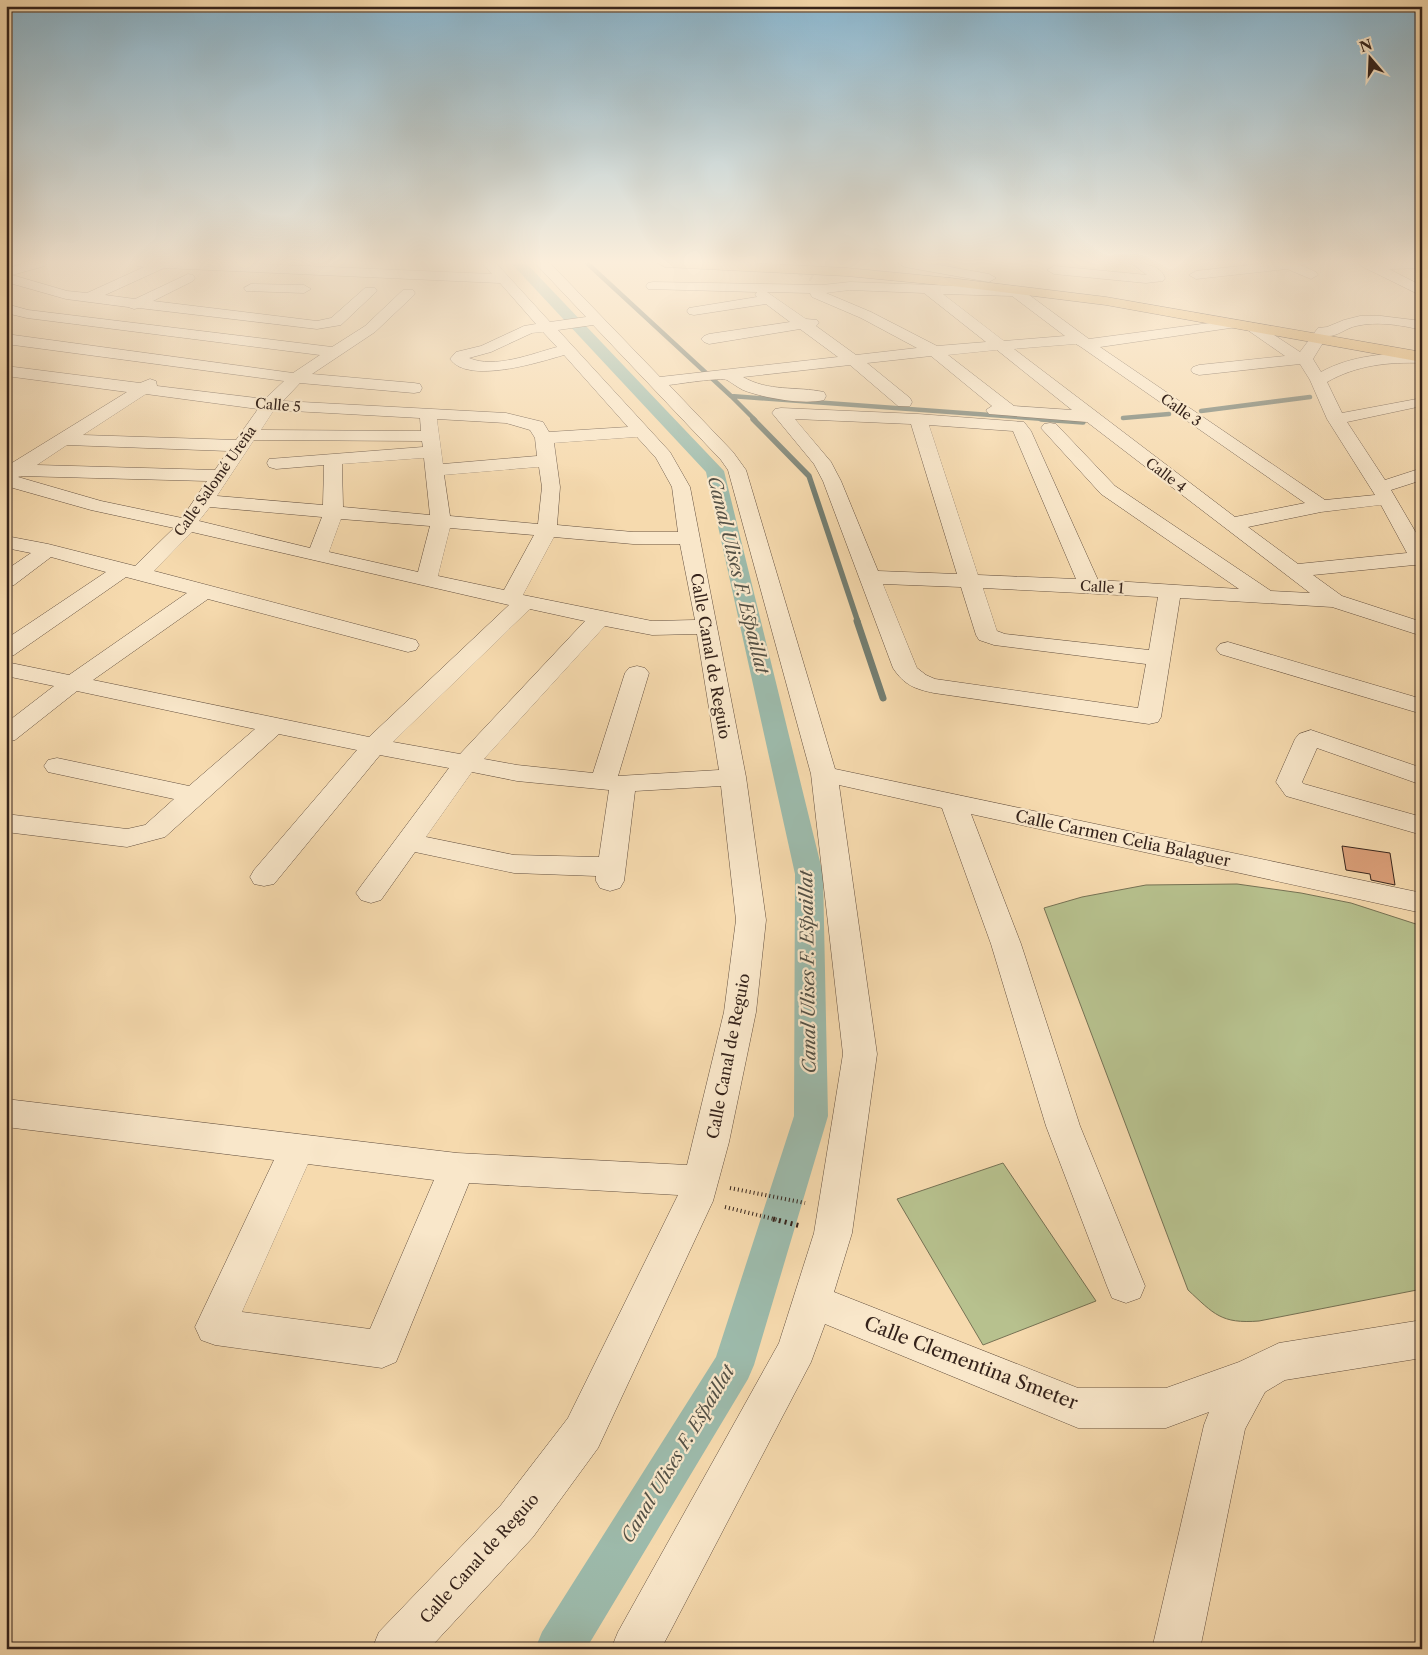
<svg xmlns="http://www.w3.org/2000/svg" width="1428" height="1655" viewBox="0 0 1428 1655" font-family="'Libre Caslon Text',serif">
<rect width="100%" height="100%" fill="#f6daae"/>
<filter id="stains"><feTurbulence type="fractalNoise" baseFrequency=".004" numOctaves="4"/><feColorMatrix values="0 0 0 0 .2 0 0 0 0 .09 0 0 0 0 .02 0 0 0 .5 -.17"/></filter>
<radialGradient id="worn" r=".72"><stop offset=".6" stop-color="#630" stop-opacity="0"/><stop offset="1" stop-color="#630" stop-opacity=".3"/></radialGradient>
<path fill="#b7c18e" stroke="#767254" d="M 1237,884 L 1301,893 L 1351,903 L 1422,926 L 1422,1289 L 1259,1321 C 1221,1324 1214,1314 1188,1290 L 1044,908 L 1082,897 L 1146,885 Z
M 1003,1163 L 1096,1301 L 983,1345 L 897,1199 Z"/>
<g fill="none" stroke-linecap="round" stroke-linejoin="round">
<path stroke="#737e72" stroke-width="4.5" d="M 587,263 L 731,396 L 755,420
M 731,396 L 1058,420
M 1201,411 L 1310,397
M 1123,418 L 1169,414"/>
<path stroke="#737e72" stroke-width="5.5" d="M 753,419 L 809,476 L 858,622
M 1041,419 L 1083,422"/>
<path stroke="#737e72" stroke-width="7" d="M 857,621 L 883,698"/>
<path fill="#9dbbac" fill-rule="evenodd" d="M 511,263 L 526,263 L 724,471 L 823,874 L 828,1116 L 754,1365 L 748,1379 L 586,1649 L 535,1649 L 542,1632 L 716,1357 L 794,1116 L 795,874 L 706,472 Z"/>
</g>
<path fill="#dea17b" stroke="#35231b" d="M 1342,846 L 1390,853 L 1395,885 L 1371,880 L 1370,874 L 1346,870 Z"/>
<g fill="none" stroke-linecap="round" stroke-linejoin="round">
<path stroke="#cfb591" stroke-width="15" stroke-dasharray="15 8" stroke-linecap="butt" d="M 792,263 L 814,275"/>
<defs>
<path id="minor" d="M 25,263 L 47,263 L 45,266 L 12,275 L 67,291 L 87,293 L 144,267 L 137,266 L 135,263 L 237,263 L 492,274 L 482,263 L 496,263 L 550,322 L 586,317 L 535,263 L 550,263 L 660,377 L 838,357 L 800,329 L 709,344 L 704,342 L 701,339 L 704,336 L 709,334 L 790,322 L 766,304 L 694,315 L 689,314 L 687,311 L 689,308 L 757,297 L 755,295 L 757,292 L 648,289 L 646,286 L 648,283 L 653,282 L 822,285 L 850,282 L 1016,288 L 1021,289 L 1089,339 L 1232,320 L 1237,321 L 1239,324 L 1237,327 L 1100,347 L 1325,500 L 1375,495 L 1327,419 L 1310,380 L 1300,364 L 1199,375 L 1193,373 L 1191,370 L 1193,367 L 1199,365 L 1285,356 L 1249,331 L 1246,328 L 1249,325 L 1259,325 L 1300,352 L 1318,328 L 1327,327 L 1344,320 L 1360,316 L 1381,316 L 1422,321 L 1422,330 C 1401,325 1377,321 1356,326 C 1346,328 1337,337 1327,336 L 1313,359 L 1321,372 C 1352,355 1387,353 1422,353 L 1422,363 C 1388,362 1357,365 1327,382 L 1342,413 L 1422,398 L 1422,406 L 1347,422 L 1385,480 L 1422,468 L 1422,480 L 1391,490 L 1422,543 L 1422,567 L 1414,565 L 1313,575 L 1342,596 L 1422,622 L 1422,636 L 1332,607 L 1180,598 L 1161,717 L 1158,722 L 1149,724 L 934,693 C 915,689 904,685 893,668 L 823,481 L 814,464 L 772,413 L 775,409 L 781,408 L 918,414 L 1024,422 L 1031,431 L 1098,580 L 1239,589 L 1101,494 L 1041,428 L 1044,424 L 1050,423 L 1056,424 L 1115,486 L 1271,591 L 1310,593 L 1087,422 L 989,414 L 986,410 L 992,406 L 931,356 L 867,363 L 910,398 L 912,402 L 910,406 L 898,406 L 850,365 L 743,377 C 769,392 796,386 824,392 L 826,396 L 824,400 C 803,405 763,398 743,390 C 737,387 732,383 727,380 C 721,377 678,384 669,385 L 733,452 L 746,470 L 835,769 L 1422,893 L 1422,913 L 971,814 L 1021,944 L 1080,1126 L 1145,1286 L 1140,1298 L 1126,1303 L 1112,1298 L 1107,1286 L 1046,1126 L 991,944 L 942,808 L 839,785 L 877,1054 L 852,1233 L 834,1292 L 1078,1388 L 1166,1388 L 1239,1362 L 1279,1343 L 1422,1320 L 1422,1358 L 1285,1380 L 1265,1392 L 1245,1429 L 1200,1649 L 1152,1649 L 1204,1425 L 1209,1412 L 1166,1428 L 1078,1428 L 825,1324 L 811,1362 L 661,1649 L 611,1649 L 618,1632 L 779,1343 L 814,1233 L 843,1054 L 811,774 L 728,470 L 721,460 L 593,325 L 558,330 L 670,452 L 690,487 L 746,777 L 766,920 L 756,1012 L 729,1142 L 713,1201 L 598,1448 L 533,1537 L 429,1649 L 372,1649 L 379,1632 L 501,1505 L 568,1418 L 678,1195 L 469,1183 L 396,1362 L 382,1368 L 215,1345 L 201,1340 L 195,1327 L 274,1160 L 6,1127 L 6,1099 L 457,1153 L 687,1165 L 724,1012 L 736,920 L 721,786 L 635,791 L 624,881 L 620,888 L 610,891 L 600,888 L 596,881 L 596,876 L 514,873 L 415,852 L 381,900 L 371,903 L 361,900 L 356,893 L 361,886 L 449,768 L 380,755 L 274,884 L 264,886 L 254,884 L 250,877 L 254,870 L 357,750 L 279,734 L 165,837 L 127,847 L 6,832 L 6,814 L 127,829 L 145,825 L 174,799 L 48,772 L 44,766 L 48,760 L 57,758 L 189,786 L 255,729 L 77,691 L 15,740 L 6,742 L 6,723 L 54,686 L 6,676 L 6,662 L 69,675 L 187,593 L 126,577 L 14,655 L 6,657 L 6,639 L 106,572 L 51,557 L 14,585 L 6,586 L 6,570 L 31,553 L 6,548 L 6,536 L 48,544 L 135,566 L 174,528 L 91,510 L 6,486 L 7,466 L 127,392 L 6,376 L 6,366 L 140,383 L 150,379 L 156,381 L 157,386 L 265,399 L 284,381 L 6,344 L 6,334 L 293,373 L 320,355 L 27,318 L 6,313 L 6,304 L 28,310 L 332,347 L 365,326 L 403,290 L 413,290 L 415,293 L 413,296 L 375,332 L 312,374 L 414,383 L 420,384 L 422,388 L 420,392 L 414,393 L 300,383 L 283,401 L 506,413 L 543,422 L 549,432 L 628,427 L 564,355 C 540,362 468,385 450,359 L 456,352 L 481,346 L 524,326 L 536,324 L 500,283 L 164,268 L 105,295 L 135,299 L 188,274 L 193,275 L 195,278 L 193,281 L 153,301 L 317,321 L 331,318 L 365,288 L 375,288 L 377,291 L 341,325 L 317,329 L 139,308 L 134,309 L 128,307 L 66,299 L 6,282 L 6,269 ZM 850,290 L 924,293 L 986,342 L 937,346 L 871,312 L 826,293 ZM 767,292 L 810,293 L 812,297 L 861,318 L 917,348 L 856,355 L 816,326 L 819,323 L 817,320 L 806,319 ZM 943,294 L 1012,296 L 1065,336 L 1004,341 ZM 543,332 L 557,347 C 531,354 495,369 469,358 L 491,352 L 532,333 ZM 1076,344 L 1081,347 L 1305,503 L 1235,517 L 1014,349 ZM 997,350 L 1072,410 L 1014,406 L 948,355 ZM 146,394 L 258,409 L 236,440 L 83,435 ZM 274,410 L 420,418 L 421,431 L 261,430 ZM 437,419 L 506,423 L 530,430 L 535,438 L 537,456 L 443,464 ZM 795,419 L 911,424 L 957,574 L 878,571 L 841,481 L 831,462 ZM 929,425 L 1013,431 L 1076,579 L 978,575 ZM 637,437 L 656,458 L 672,487 L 678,532 L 633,532 L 557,525 L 560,487 L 554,443 ZM 254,440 L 422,441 L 423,447 L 269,459 L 267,463 L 269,467 L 276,469 L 324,465 L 323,505 L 217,496 ZM 67,445 L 228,451 L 215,470 L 37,465 ZM 424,458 L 430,515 L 343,507 L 342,464 ZM 539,467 L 542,487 L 538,524 L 450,516 L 444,475 ZM 21,476 L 207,481 L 182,518 L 101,501 L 18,477 ZM 1381,505 L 1407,553 L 1298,564 L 1248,527 L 1321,512 ZM 210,507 L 322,517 L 310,548 L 199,521 ZM 341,519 L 430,526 L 418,572 L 329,552 ZM 450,528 L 534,535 L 504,590 L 438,576 ZM 192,532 L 509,605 L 369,737 L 93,680 L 208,599 L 408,652 L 416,650 L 419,645 L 416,640 L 154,571 ZM 554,537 L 633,544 L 680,544 L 695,620 L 652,621 L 523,595 ZM 883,584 L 961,587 L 976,635 L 979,640 L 994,645 L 1146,664 L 1138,708 L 935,679 L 926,675 L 917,668 ZM 983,588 L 1158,597 L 1149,650 L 1005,634 L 997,631 ZM 530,609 L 585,621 L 460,754 L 393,742 ZM 605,626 L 652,635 L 697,634 L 719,770 L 618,776 L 649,673 L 645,668 L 637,666 L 629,668 L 625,673 L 593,773 L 517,765 L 484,759 ZM 472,772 L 517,781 L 609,790 L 599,857 L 514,855 L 426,837 ZM 308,1164 L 434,1180 L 370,1329 L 242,1312 Z
M 898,263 L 928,263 L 989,274 L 996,278 L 989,282 L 905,267 Z
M 1131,263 C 1144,263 1160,265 1165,278 L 1163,281 L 1146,283 L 1054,274 L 1047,270 L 1054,266 L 1147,275 Z
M 1268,263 L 1296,263 L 1316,272 L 1318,275 L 1311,279 L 1287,269 L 1196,279 L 1189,275 L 1196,271 Z
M 1359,263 L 1422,263 L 1422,268 L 1389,269 L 1422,286 L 1422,296 L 1361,266 Z
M 251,284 L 304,285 L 311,289 L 304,293 L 246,291 L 244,288 Z
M 1228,642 L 1422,699 L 1422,714 L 1220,654 L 1216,649 L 1220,644 Z
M 1311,730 L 1422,768 L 1422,785 L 1317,748 L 1302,782 L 1304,784 L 1422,817 L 1422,835 L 1286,796 L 1276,782 L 1295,739 L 1299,734 Z"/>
<path id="major" d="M 950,278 L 1106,297 L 1422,352 L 1422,362 L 1106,305 L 945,285 L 943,282 L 945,279 Z"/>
<path id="highway" d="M 658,263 L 750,263 L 847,268 L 950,278 L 957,282 L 950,286 L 847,276 L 665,267 Z"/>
</defs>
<use href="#minor" stroke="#655140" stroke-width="1"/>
<use href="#major" stroke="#35231b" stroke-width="1"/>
<use href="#highway" stroke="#35231b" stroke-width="1"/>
<path stroke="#35231b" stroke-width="4" stroke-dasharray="1 3" stroke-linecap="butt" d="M 730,1188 L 805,1203
M 725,1207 L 778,1220"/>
<path stroke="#35231b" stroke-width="5" stroke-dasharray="2 4" stroke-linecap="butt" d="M 773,1219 L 801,1226"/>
<use href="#minor" fill="#f9e7ca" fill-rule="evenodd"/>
<use href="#major" fill="#ebbd77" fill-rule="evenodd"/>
<use href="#highway" fill="#ebbd77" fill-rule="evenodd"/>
</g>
<linearGradient id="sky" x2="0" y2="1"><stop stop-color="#8ab7d0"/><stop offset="0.53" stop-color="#fbeedb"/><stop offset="1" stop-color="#fbeedb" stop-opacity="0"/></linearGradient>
<rect width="1428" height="495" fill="url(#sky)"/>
<g text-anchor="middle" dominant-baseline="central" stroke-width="4.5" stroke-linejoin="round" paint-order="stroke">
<g font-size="14" fill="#35231b" stroke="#f9e7ca">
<text transform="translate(278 405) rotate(5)">Calle 5</text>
<text transform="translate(1181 410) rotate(35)">Calle 3</text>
<text transform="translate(1166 475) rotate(37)">Calle 4</text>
<text transform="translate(215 481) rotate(-55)">Calle Salomé Ureña</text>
<text transform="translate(1102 587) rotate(4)">Calle 1</text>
</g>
<g font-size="16" fill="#35231b" stroke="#f9e7ca">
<text transform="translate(711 656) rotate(80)">Calle Canal de Reguio</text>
<text transform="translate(1123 838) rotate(12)">Calle Carmen Celia Balaguer</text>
<text transform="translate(728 1056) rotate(-79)">Calle Canal de Reguio</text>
<text transform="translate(479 1558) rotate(-48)">Calle Canal de Reguio</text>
</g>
<g font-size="18" font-style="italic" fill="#545146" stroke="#f9e7ca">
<text transform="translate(738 575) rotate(76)">Canal Ulises F. Espaillat</text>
<text transform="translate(808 972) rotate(-91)">Canal Ulises F. Espaillat</text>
<text transform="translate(678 1454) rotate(-59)">Canal Ulises F. Espaillat</text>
</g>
<g font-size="19" fill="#35231b" stroke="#f9e7ca">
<text transform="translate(971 1363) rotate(21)">Calle Clementina Smeter</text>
</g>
</g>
<rect width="1428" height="1655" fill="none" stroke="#f6daae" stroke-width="25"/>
<rect x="8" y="8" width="1413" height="1640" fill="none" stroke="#35231b" stroke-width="2.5"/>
<rect x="12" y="12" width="1403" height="1630" fill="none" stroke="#35231b"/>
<g transform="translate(1370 58) rotate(341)" stroke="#f9e7ca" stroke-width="4" paint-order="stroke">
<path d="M0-4L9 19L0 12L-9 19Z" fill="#35231b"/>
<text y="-8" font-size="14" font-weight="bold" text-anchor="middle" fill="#35231b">N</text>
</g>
<rect width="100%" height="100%" filter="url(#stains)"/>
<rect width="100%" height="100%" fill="url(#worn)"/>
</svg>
